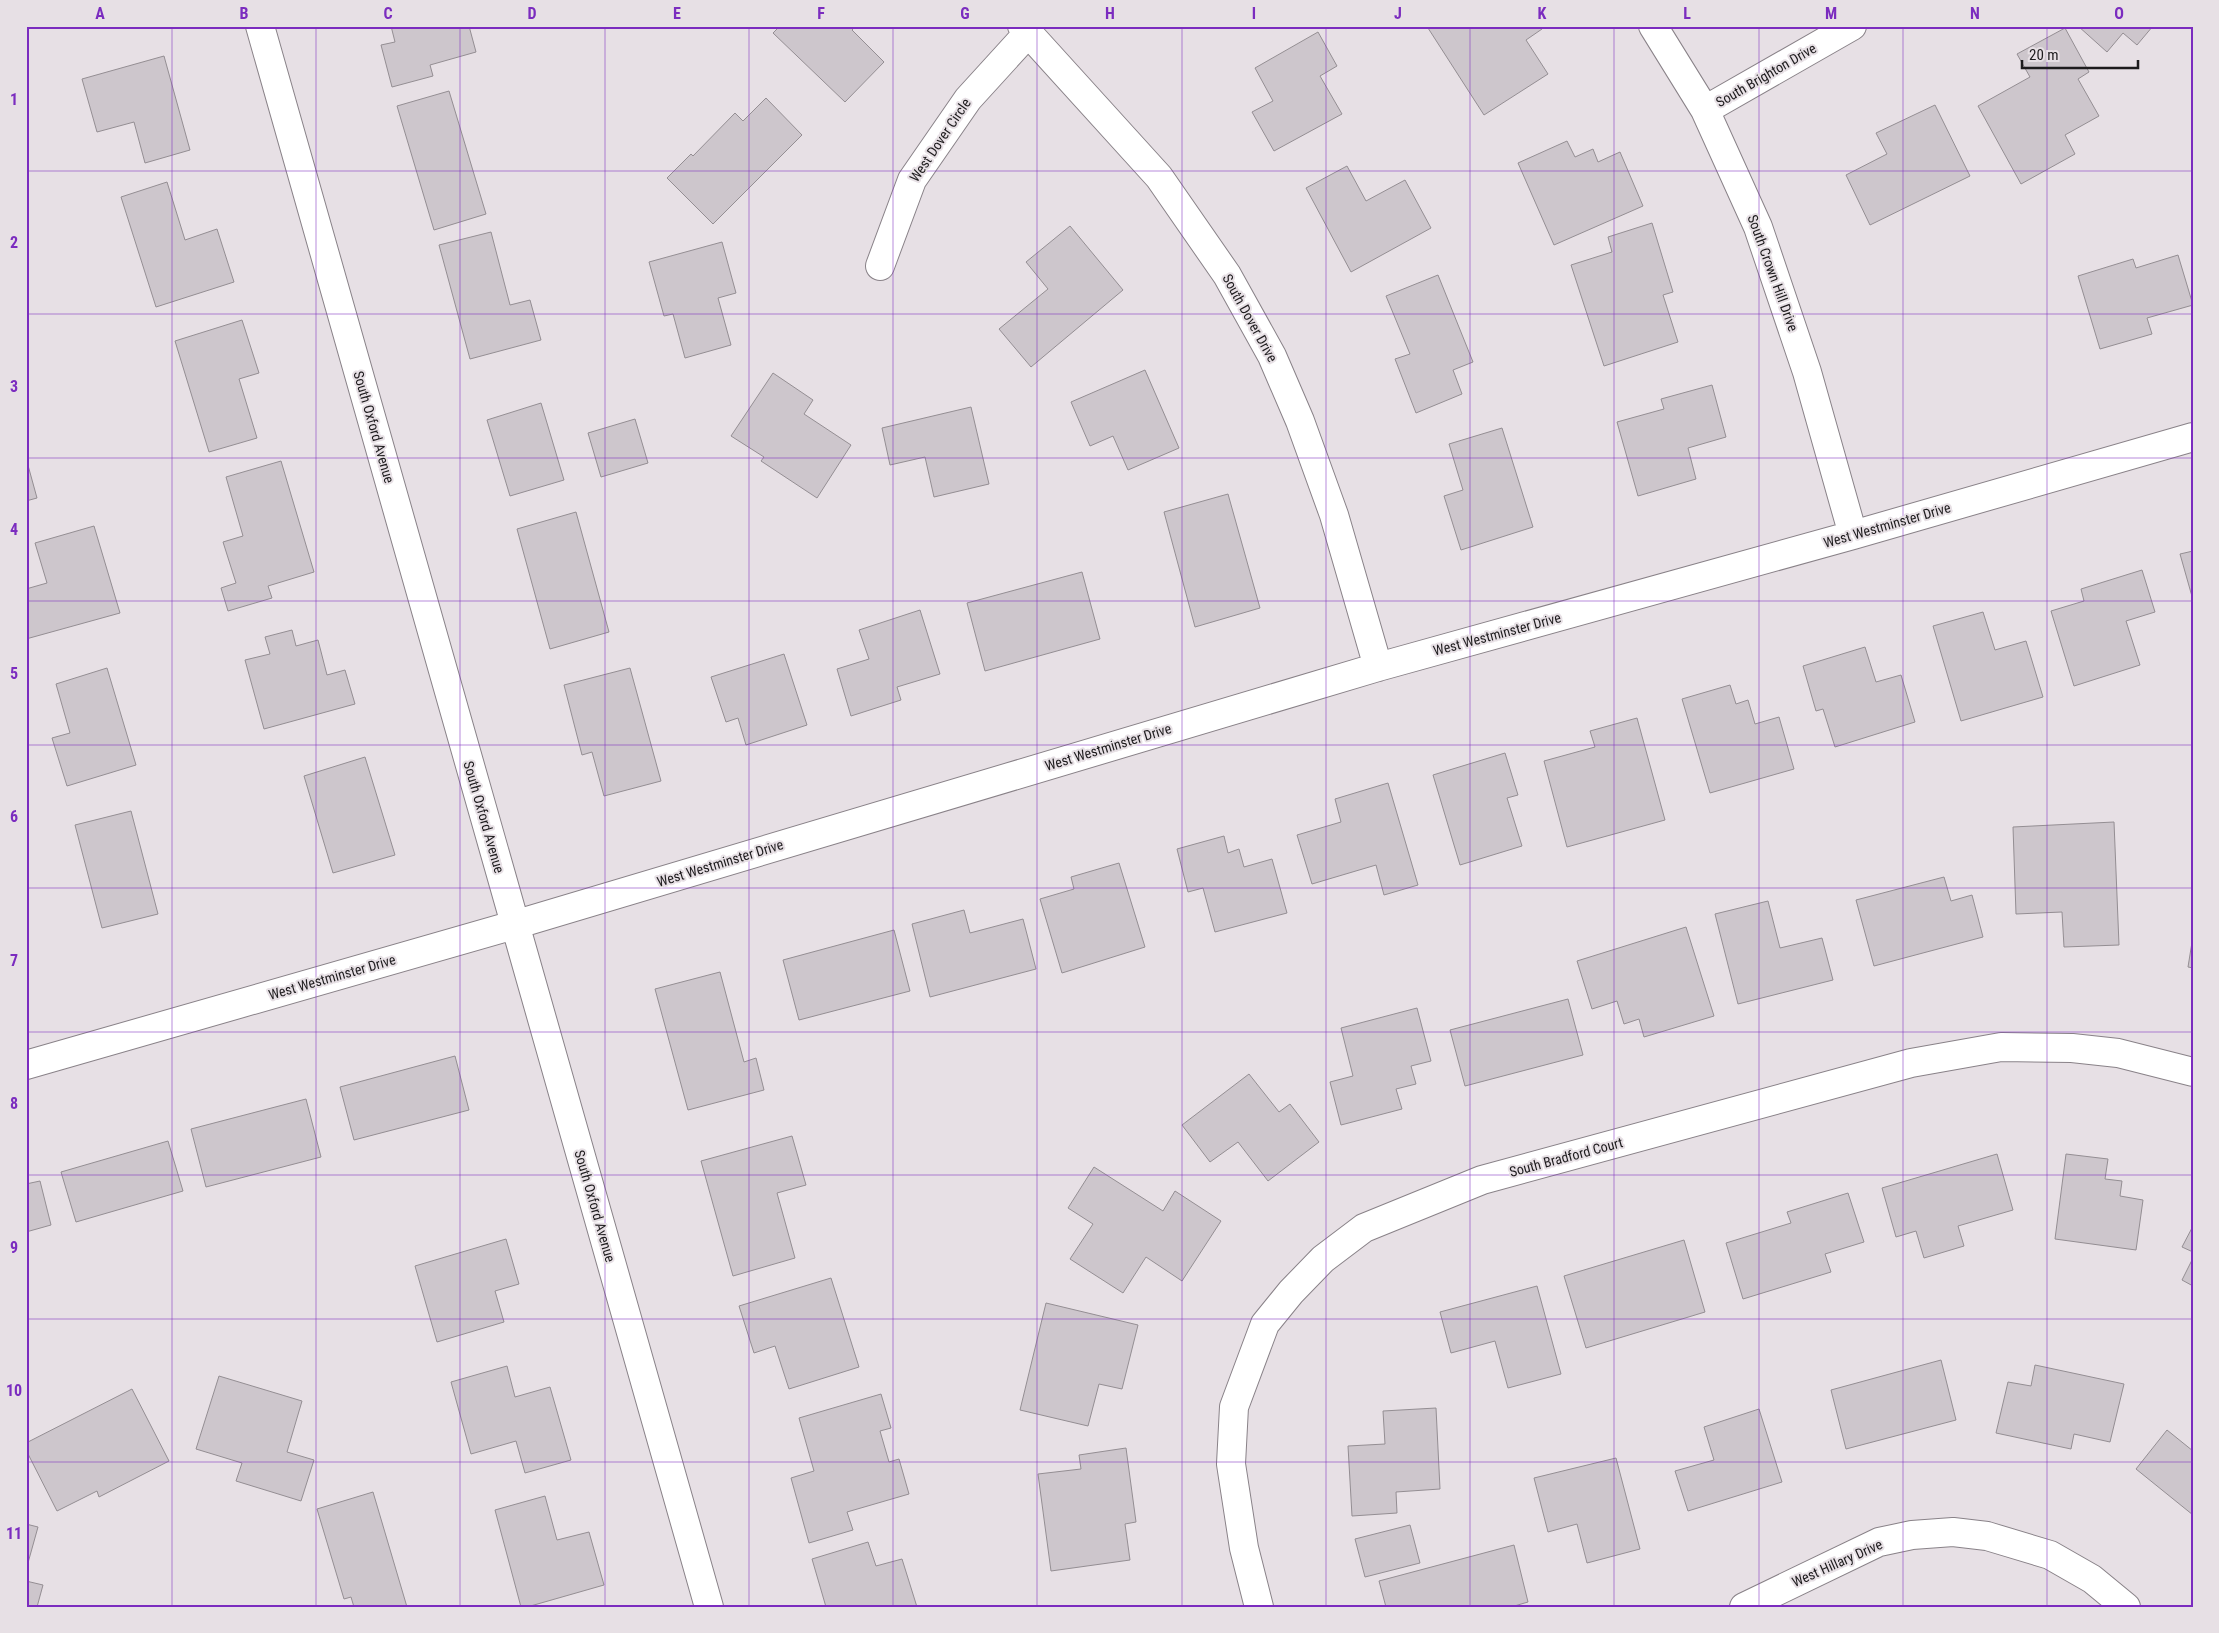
<svg xmlns="http://www.w3.org/2000/svg" width="2219" height="1633" viewBox="0 0 2219 1633" font-family="'Roboto Condensed',sans-serif">
<rect width="100%" height="100%" fill="#e7e0e5"/>
<path fill="#cdc6cc" stroke="#948e93" d="M 391,26 L 469,26 L 476,52 L 430,65 L 433,76 L 392,87 L 381,45 L 395,42 Z
M 780,26 L 856,26 L 852,30 L 884,62 L 845,102 L 773,33 Z
M 1430,26 L 1540,26 L 1542,29 L 1526,40 L 1548,74 L 1484,115 L 1428,28 Z
M 2078,26 L 2153,26 L 2137,45 L 2123,33 L 2107,52 Z
M 2065,28 L 2089,72 L 2078,79 L 2099,116 L 2065,135 L 2075,154 L 2021,184 L 1978,106 L 2030,77 L 2017,54 Z
M 1318,32 L 1337,66 L 1320,76 L 1342,114 L 1274,151 L 1252,112 L 1273,101 L 1255,68 Z
M 164,56 L 190,150 L 145,163 L 134,122 L 97,132 L 82,79 Z
M 449,91 L 486,214 L 434,230 L 397,106 Z
M 766,98 L 802,135 L 713,224 L 667,178 L 691,154 L 693,156 L 735,113 L 743,121 Z
M 1935,105 L 1970,176 L 1870,225 L 1846,175 L 1887,154 L 1876,133 Z
M 1567,141 L 1575,157 L 1593,149 L 1598,162 L 1620,152 L 1643,206 L 1554,245 L 1518,163 Z
M 1347,166 L 1366,201 L 1405,180 L 1431,228 L 1351,272 L 1306,188 Z
M 167,182 L 185,240 L 217,229 L 234,282 L 156,307 L 121,197 Z
M 1652,223 L 1673,292 L 1663,295 L 1678,342 L 1604,366 L 1571,265 L 1612,252 L 1608,237 Z
M 1070,226 L 1123,290 L 1031,367 L 999,329 L 1048,289 L 1026,262 Z
M 491,232 L 510,305 L 530,300 L 541,340 L 470,359 L 439,245 Z
M 722,242 L 736,293 L 718,298 L 731,345 L 685,358 L 673,314 L 664,316 L 649,262 Z
M 2178,255 L 2193,305 L 2147,318 L 2152,334 L 2100,349 L 2078,276 L 2133,259 L 2136,268 Z
M 1438,275 L 1473,362 L 1453,370 L 1462,394 L 1416,413 L 1395,359 L 1410,354 L 1386,296 Z
M 242,320 L 259,373 L 239,379 L 257,438 L 209,452 L 175,341 Z
M 1145,370 L 1179,448 L 1128,470 L 1113,436 L 1090,446 L 1071,402 Z
M 773,373 L 813,400 L 804,414 L 851,445 L 817,498 L 761,461 L 764,457 L 731,436 Z
M 1712,385 L 1726,437 L 1688,448 L 1696,479 L 1638,496 L 1617,422 L 1664,409 L 1661,399 Z
M 541,403 L 564,480 L 510,496 L 487,420 Z
M 971,407 L 989,484 L 934,497 L 925,457 L 890,465 L 882,428 Z
M 635,419 L 648,463 L 601,477 L 588,433 Z
M 1502,428 L 1533,527 L 1461,550 L 1444,496 L 1463,490 L 1449,444 Z
M 26,458 L 37,498 L 26,501 Z
M 281,461 L 314,572 L 268,586 L 272,598 L 228,611 L 221,588 L 236,583 L 223,542 L 243,536 L 226,477 Z
M 1228,494 L 1260,608 L 1195,627 L 1164,512 Z
M 576,512 L 609,632 L 550,649 L 517,529 Z
M 94,526 L 120,613 L 26,639 L 26,589 L 47,583 L 35,543 Z
M 2193,551 L 2193,600 L 2180,554 Z
M 2142,570 L 2155,612 L 2126,621 L 2140,665 L 2074,686 L 2051,611 L 2084,601 L 2081,589 Z
M 1082,572 L 1100,639 L 985,671 L 967,603 Z
M 920,610 L 940,674 L 897,687 L 901,700 L 851,716 L 837,669 L 869,659 L 859,630 Z
M 1983,612 L 1995,650 L 2026,641 L 2043,697 L 1961,721 L 1933,626 Z
M 292,630 L 296,646 L 318,640 L 327,675 L 345,670 L 355,704 L 264,729 L 245,660 L 270,654 L 265,637 Z
M 1865,647 L 1876,682 L 1901,675 L 1915,722 L 1835,747 L 1823,709 L 1816,711 L 1803,666 Z
M 784,654 L 807,725 L 746,745 L 738,718 L 726,722 L 711,677 Z
M 107,668 L 136,765 L 67,786 L 52,738 L 70,733 L 56,684 Z
M 630,668 L 661,781 L 604,796 L 592,752 L 582,755 L 564,685 Z
M 1730,685 L 1736,704 L 1748,700 L 1755,724 L 1779,717 L 1794,769 L 1710,793 L 1682,699 Z
M 1637,718 L 1665,820 L 1567,847 L 1544,761 L 1595,747 L 1590,731 Z
M 1505,753 L 1518,795 L 1507,798 L 1522,846 L 1460,865 L 1433,775 Z
M 365,757 L 395,855 L 333,873 L 304,776 Z
M 1388,783 L 1418,885 L 1384,895 L 1376,865 L 1312,884 L 1297,835 L 1341,822 L 1335,799 Z
M 131,811 L 158,914 L 102,928 L 75,825 Z
M 2114,822 L 2119,945 L 2064,947 L 2062,912 L 2016,914 L 2013,827 Z
M 1224,836 L 1228,853 L 1239,849 L 1244,867 L 1272,859 L 1287,913 L 1215,932 L 1203,888 L 1188,892 L 1177,849 Z
M 1119,863 L 1145,947 L 1062,973 L 1040,899 L 1074,889 L 1071,877 Z
M 1944,877 L 1951,901 L 1972,895 L 1983,937 L 1874,966 L 1856,900 Z
M 1768,901 L 1780,948 L 1822,938 L 1833,980 L 1738,1004 L 1715,914 Z
M 964,910 L 970,933 L 1023,919 L 1036,969 L 930,997 L 912,924 Z
M 1686,927 L 1714,1016 L 1644,1037 L 1639,1019 L 1624,1024 L 1617,1001 L 1592,1009 L 1577,961 Z
M 894,930 L 910,991 L 799,1020 L 783,960 Z
M 2193,936 L 2193,968 L 2188,967 Z
M 720,972 L 744,1062 L 756,1058 L 764,1090 L 688,1110 L 655,989 Z
M 1568,999 L 1583,1055 L 1465,1086 L 1450,1030 Z
M 1417,1008 L 1431,1061 L 1411,1066 L 1416,1084 L 1396,1089 L 1402,1109 L 1341,1125 L 1330,1082 L 1353,1076 L 1341,1028 Z
M 455,1056 L 469,1110 L 354,1140 L 340,1087 Z
M 1249,1074 L 1279,1112 L 1290,1104 L 1319,1142 L 1268,1181 L 1238,1142 L 1210,1162 L 1182,1125 Z
M 306,1099 L 321,1157 L 206,1187 L 191,1129 Z
M 792,1136 L 806,1185 L 777,1193 L 795,1258 L 733,1276 L 701,1161 Z
M 168,1141 L 183,1191 L 76,1222 L 61,1172 Z
M 1997,1154 L 2013,1210 L 1958,1226 L 1964,1246 L 1924,1258 L 1916,1231 L 1896,1237 L 1882,1188 Z
M 2066,1154 L 2108,1159 L 2105,1179 L 2122,1181 L 2120,1196 L 2143,1200 L 2136,1250 L 2055,1239 Z
M 1094,1167 L 1163,1211 L 1175,1191 L 1221,1221 L 1182,1281 L 1146,1257 L 1123,1293 L 1070,1259 L 1093,1224 L 1068,1208 Z
M 40,1181 L 51,1225 L 26,1232 L 26,1184 Z
M 1848,1193 L 1864,1242 L 1825,1254 L 1831,1272 L 1743,1299 L 1726,1243 L 1791,1223 L 1787,1212 Z
M 2193,1226 L 2193,1252 L 2182,1247 Z
M 506,1239 L 519,1284 L 495,1291 L 504,1322 L 437,1342 L 415,1266 Z
M 1684,1240 L 1705,1312 L 1586,1348 L 1564,1276 Z
M 2193,1258 L 2193,1286 L 2182,1280 Z
M 831,1278 L 859,1367 L 789,1389 L 775,1346 L 754,1353 L 739,1306 Z
M 1537,1286 L 1561,1374 L 1508,1388 L 1495,1341 L 1451,1353 L 1440,1312 Z
M 1046,1303 L 1138,1325 L 1122,1389 L 1099,1384 L 1088,1426 L 1020,1410 Z
M 1941,1360 L 1956,1420 L 1846,1449 L 1831,1390 Z
M 2035,1365 L 2124,1384 L 2110,1442 L 2074,1434 L 2071,1449 L 1996,1433 L 2008,1382 L 2031,1386 Z
M 507,1366 L 515,1397 L 550,1387 L 571,1460 L 525,1473 L 516,1441 L 471,1454 L 451,1382 Z
M 219,1376 L 302,1401 L 287,1452 L 314,1460 L 301,1501 L 236,1481 L 242,1463 L 196,1449 Z
M 132,1389 L 169,1461 L 99,1497 L 97,1491 L 57,1511 L 26,1450 L 26,1443 Z
M 881,1394 L 891,1428 L 880,1431 L 889,1462 L 899,1459 L 909,1494 L 847,1512 L 853,1530 L 809,1543 L 791,1478 L 814,1471 L 799,1418 Z
M 1436,1408 L 1440,1489 L 1396,1492 L 1397,1513 L 1352,1516 L 1348,1446 L 1385,1444 L 1383,1411 Z
M 1759,1409 L 1782,1482 L 1688,1511 L 1675,1471 L 1714,1460 L 1704,1427 Z
M 2167,1430 L 2193,1451 L 2193,1515 L 2136,1469 Z
M 1126,1448 L 1136,1522 L 1125,1524 L 1130,1560 L 1051,1571 L 1038,1474 L 1081,1469 L 1079,1455 Z
M 1616,1458 L 1640,1549 L 1587,1563 L 1577,1524 L 1548,1532 L 1534,1478 Z
M 373,1492 L 407,1607 L 354,1607 L 351,1597 L 344,1599 L 317,1509 Z
M 545,1496 L 557,1540 L 589,1532 L 604,1585 L 527,1607 L 521,1607 L 495,1510 Z
M 26,1524 L 38,1527 L 26,1570 Z
M 1410,1525 L 1420,1563 L 1365,1577 L 1355,1539 Z
M 868,1542 L 876,1566 L 902,1559 L 917,1607 L 826,1607 L 812,1559 Z
M 1514,1545 L 1528,1602 L 1511,1607 L 1386,1607 L 1379,1581 Z
M 26,1581 L 43,1585 L 37,1607 L 26,1607 Z"/>
<g fill="none" stroke-linecap="round" stroke-linejoin="round">
<defs>
<path id="minor" d="M 260,26 L 709,1607
M 1022,26 L 1159,177 L 1227,275 L 1272,356 L 1300,421 L 1334,515 L 1378,667
M 1653,26 L 1705,110 L 1758,227 L 1807,372 L 1853,535
M 1705,110 L 1852,26
M 880,266 L 912,180 L 968,99 L 1029,32
M 26,1065 L 514,925 L 1378,667 L 1853,535 L 2193,437
M 1259,1607 L 1244,1548 L 1231,1464 L 1234,1407 L 1265,1324 L 1291,1292 L 1323,1259 L 1364,1228 L 1482,1180 L 1911,1063 L 2001,1047 L 2072,1048 L 2118,1053 L 2193,1072
M 1744,1607 L 1879,1542 L 1912,1535 L 1953,1532 L 1987,1536 L 2050,1555 L 2092,1579 L 2126,1607"/>
</defs>
<use href="#minor" stroke="#898288" stroke-width="30"/>
<use href="#minor" stroke="#fff" stroke-width="28"/>
</g>
<path fill="none" stroke="#7b2cbf" stroke-width="1" stroke-opacity="0.55" d="M 172,26 L 172,1607M 316,26 L 316,1607M 460,26 L 460,1607M 605,26 L 605,1607M 749,26 L 749,1607M 893,26 L 893,1607M 1037,26 L 1037,1607M 1182,26 L 1182,1607M 1326,26 L 1326,1607M 1470,26 L 1470,1607M 1614,26 L 1614,1607M 1759,26 L 1759,1607M 1903,26 L 1903,1607M 2047,26 L 2047,1607M 26,171 L 2193,171M 26,314 L 2193,314M 26,458 L 2193,458M 26,601 L 2193,601M 26,745 L 2193,745M 26,888 L 2193,888M 26,1032 L 2193,1032M 26,1175 L 2193,1175M 26,1319 L 2193,1319M 26,1462 L 2193,1462"/>
<g text-anchor="middle" dominant-baseline="central" stroke-width="4" stroke-linejoin="round" paint-order="stroke">
<g font-size="14" fill="#1d1b1d" stroke="#e7e0e5">
<text transform="translate(1766 75) rotate(-30)">South Brighton Drive</text>
<text transform="translate(940 140) rotate(-56)">West Dover Circle</text>
<text transform="translate(1773 273) rotate(70)">South Crown Hill Drive</text>
<text transform="translate(1250 318) rotate(61)">South Dover Drive</text>
<text transform="translate(374 427) rotate(74)">South Oxford Avenue</text>
<text transform="translate(1887 525) rotate(-16)">West Westminster Drive</text>
<text transform="translate(1497 634) rotate(-15)">West Westminster Drive</text>
<text transform="translate(1108 747) rotate(-17)">West Westminster Drive</text>
<text transform="translate(484 817) rotate(74)">South Oxford Avenue</text>
<text transform="translate(720 863) rotate(-17)">West Westminster Drive</text>
<text transform="translate(332 977) rotate(-16)">West Westminster Drive</text>
<text transform="translate(1566 1157) rotate(-15)">South Bradford Court</text>
<text transform="translate(595 1206) rotate(74)">South Oxford Avenue</text>
<text transform="translate(1837 1563) rotate(-24)">West Hillary Drive</text>
</g>
</g>
<rect width="2219" height="1633" fill="none" stroke="#e7e0e5" stroke-width="55"/>
<path d="M2022 60v8h116v-8" fill="none" stroke="#1d1b1d" stroke-width="2.5"/>
<text x="2029" y="60" font-size="15" fill="#1d1b1d" stroke="#e7e0e5" stroke-width="4" paint-order="stroke">20 m</text>
<rect x="28" y="28" width="2164" height="1578" fill="none" stroke="#7b2cbf" stroke-width="2"/>
<g font-size="16" text-anchor="middle" font-weight="bold" fill="#7b2cbf">
<text x="100" y="19">A</text>
<text x="244" y="19">B</text>
<text x="388" y="19">C</text>
<text x="532" y="19">D</text>
<text x="677" y="19">E</text>
<text x="821" y="19">F</text>
<text x="965" y="19">G</text>
<text x="1110" y="19">H</text>
<text x="1254" y="19">I</text>
<text x="1398" y="19">J</text>
<text x="1542" y="19">K</text>
<text x="1687" y="19">L</text>
<text x="1831" y="19">M</text>
<text x="1975" y="19">N</text>
<text x="2119" y="19">O</text>
<text x="14" y="105">1</text>
<text x="14" y="248">2</text>
<text x="14" y="392">3</text>
<text x="14" y="535">4</text>
<text x="14" y="679">5</text>
<text x="14" y="822">6</text>
<text x="14" y="966">7</text>
<text x="14" y="1109">8</text>
<text x="14" y="1253">9</text>
<text x="14" y="1396">10</text>
<text x="14" y="1539">11</text>
</g>
</svg>
